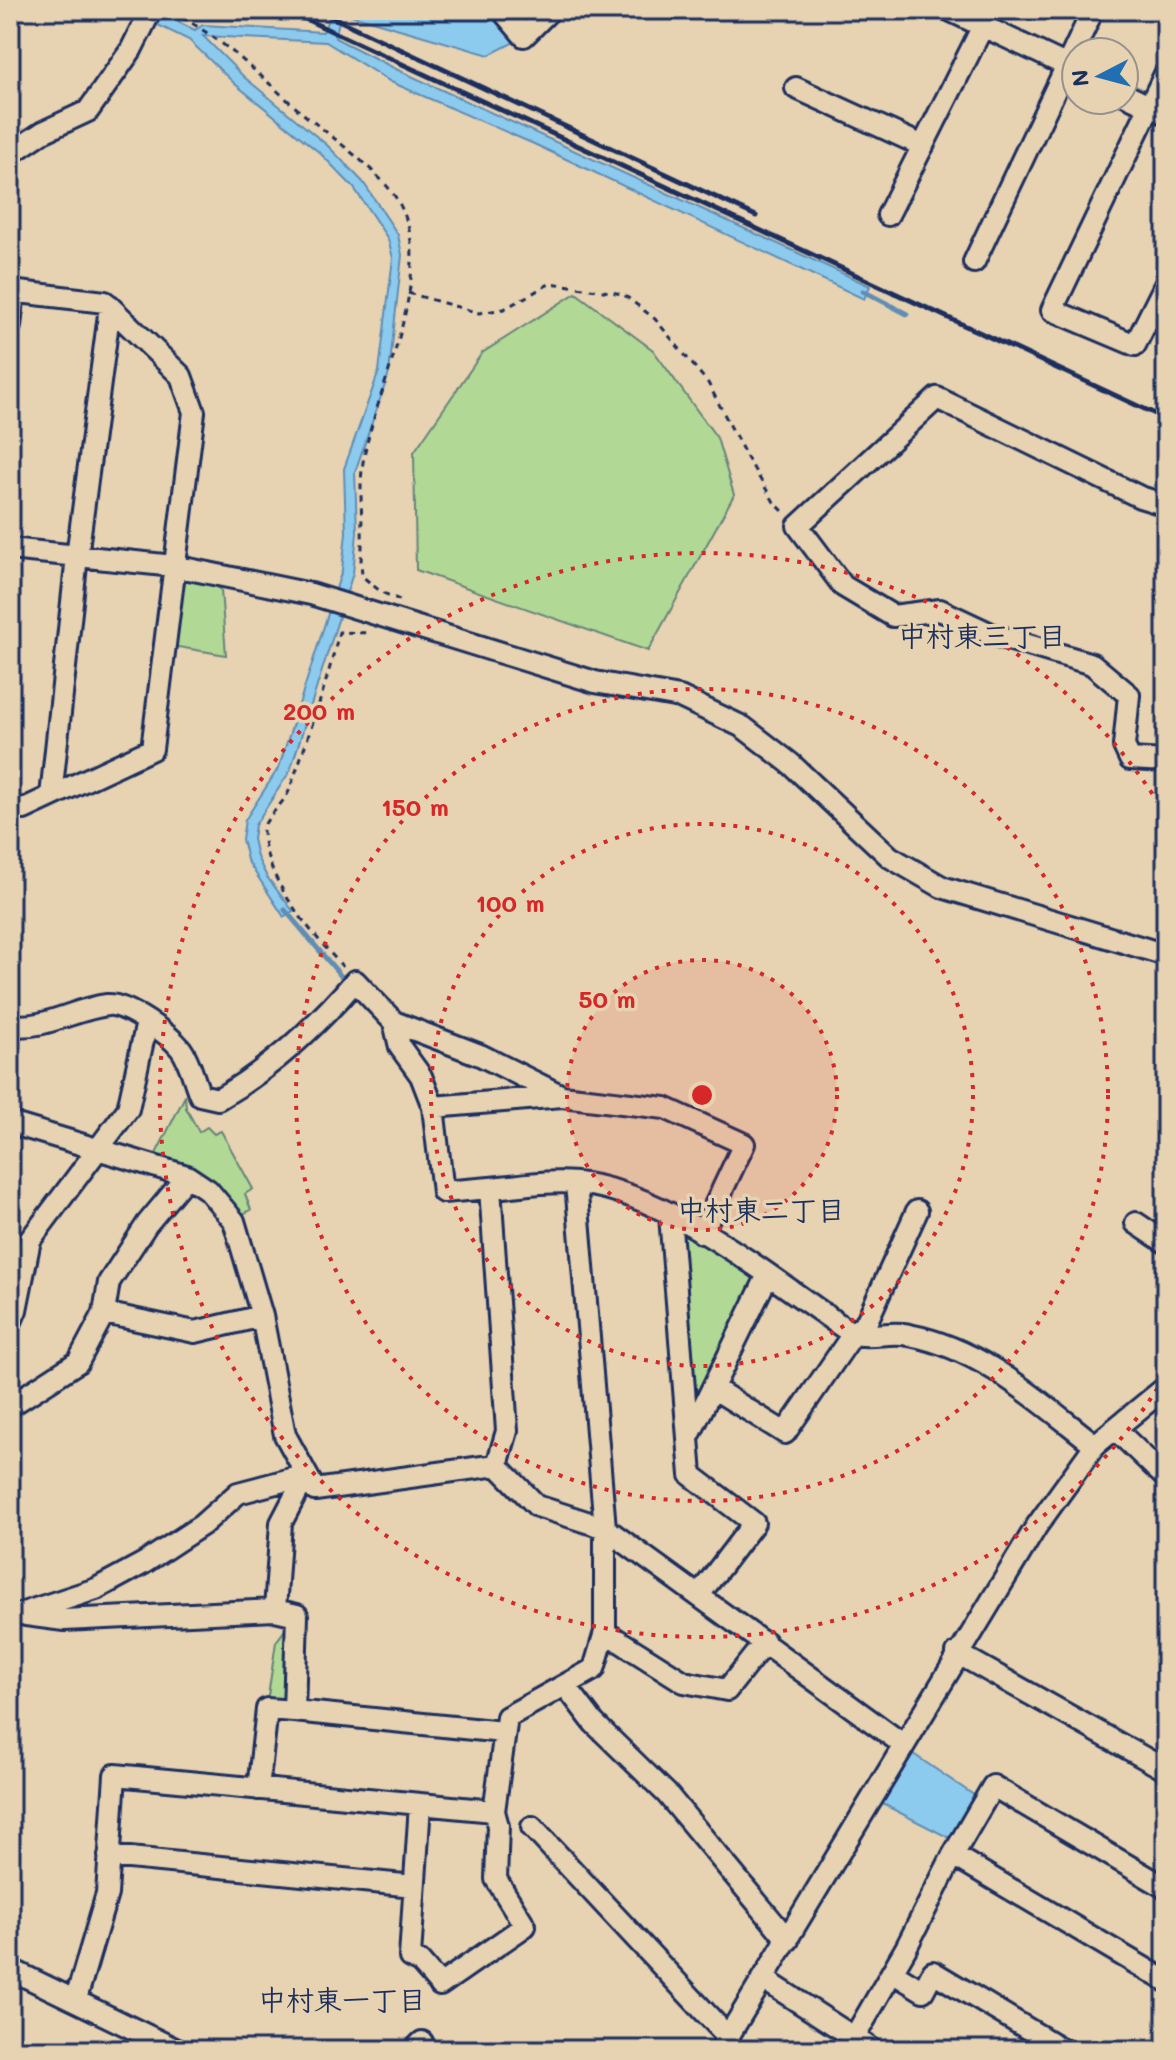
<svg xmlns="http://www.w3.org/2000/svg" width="1176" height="2060" viewBox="0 0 1176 2060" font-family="Mali,'Klee One',sans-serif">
<rect width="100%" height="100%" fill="#e7d2b1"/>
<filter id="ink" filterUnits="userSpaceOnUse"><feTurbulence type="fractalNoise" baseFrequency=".0125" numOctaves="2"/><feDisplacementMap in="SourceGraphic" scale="16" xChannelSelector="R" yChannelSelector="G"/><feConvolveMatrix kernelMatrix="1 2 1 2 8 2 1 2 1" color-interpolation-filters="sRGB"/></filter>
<g filter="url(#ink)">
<path fill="#b1d995" stroke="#66847a" stroke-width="2" d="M 576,293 L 653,350 L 717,438 L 734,495 L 648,651 L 416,570 L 414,452 L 482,353 Z
M 178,572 L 207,580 L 221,590 L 226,655 L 172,646 Z
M 185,1096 L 186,1108 L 199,1132 L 207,1127 L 214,1134 L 221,1131 L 253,1189 L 245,1194 L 251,1210 L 239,1216 L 153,1160 Z
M 673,1221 L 761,1278 L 690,1427 Z
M 293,1619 L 290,1707 L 267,1703 L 276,1642 Z"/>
<path fill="#8dcbee" stroke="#5f8db4" stroke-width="2" d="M 127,10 L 153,10 L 195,30 L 203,25 L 323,32 L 331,12 L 340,17 L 335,38 L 396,69 L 870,286 L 864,299 L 534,144 L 391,82 L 326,42 L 203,36 L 244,77 L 327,145 L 363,182 L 398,235 L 402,255 L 389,373 L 355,472 L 357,533 L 353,573 L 290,771 L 255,825 L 253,839 L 257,857 L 267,877 L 293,911 L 284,917 L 247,860 L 242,839 L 245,820 L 279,767 L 342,570 L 346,533 L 344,469 L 379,371 L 393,258 L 388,239 L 354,188 L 320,153 L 235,84 L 189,40 Z
M 334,10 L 496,10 L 520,39 L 489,55 Z
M 906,1749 L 981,1800 L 957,1842 L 875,1800 Z"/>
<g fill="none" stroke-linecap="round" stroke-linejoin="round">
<path stroke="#5f8db4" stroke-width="5" d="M 863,291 L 907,314
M 285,910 L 346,982"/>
<defs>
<path id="minor" d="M 502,10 L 524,36 L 550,10
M 949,10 L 1076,70
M 1166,72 L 1052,310 L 1135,345 L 1166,283
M 796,88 L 923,146
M 1124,94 L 1166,114
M 10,154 L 43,132 L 88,111 L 131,50 L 151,10
M 888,215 L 991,10
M 974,262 L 1093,10
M 10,291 L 105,302 L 181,376 L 194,412 L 152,749 L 24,809 L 10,807
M 10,326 L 14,292
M 1166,505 L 1140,497 L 937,398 L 798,526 L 843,586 L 893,616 L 940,610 L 991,634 L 1092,664 L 1129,695 L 1124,746 L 1130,759 L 1166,761
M 10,549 L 174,566 L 311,594 L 595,682 L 680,697 L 743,727 L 791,764 L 890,857 L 942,887 L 1166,955
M 51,796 L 77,556 L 110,307
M 394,1022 L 480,1055 L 562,1096
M 10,1025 C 45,1030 74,1009 107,1005 C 126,1003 169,1034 181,1049 C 190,1061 194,1081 200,1095 L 218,1099 C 272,1068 315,1028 355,981 L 394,1022 L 400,1047 L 421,1076 L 433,1107 L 443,1192 L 490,1188
M 433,1107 L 562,1096 L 665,1108 L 744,1144 L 702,1233
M 10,1123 L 187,1176 L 208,1190 L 234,1221 L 262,1316 L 285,1435 L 315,1490 L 497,1465 L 537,1506 L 605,1528 L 904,1745
M 670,1216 L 691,1475 L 754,1523 L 699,1595
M 1136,1223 L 1166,1243
M 104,1313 L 195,1332 L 262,1316
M 10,1324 L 16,1310 L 30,1240 L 128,1109 L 147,1022
M 713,1388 L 785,1433 L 853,1334 L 867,1321 L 917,1211
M 10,1406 L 78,1362 L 104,1313 L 109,1282 L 147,1224 L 187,1176
M 1115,1429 L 1166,1478
M 688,1438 L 767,1277
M 497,1465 L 507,1431 L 490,1188 C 518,1186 548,1180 576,1183 C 666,1190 778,1284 853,1334 C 872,1338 891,1331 909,1335 C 983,1349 1037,1400 1095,1445
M 20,1614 L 96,1589 L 144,1563 L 202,1525 L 238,1493 L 306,1475
M 26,1615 L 64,1620 L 275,1610
M 605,1632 L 684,1682 L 727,1690 L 765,1642
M 957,1653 L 1166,1770
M 565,1685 L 594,1723 L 667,1794 L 788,1940
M 294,1711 L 503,1732
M 258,1789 L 267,1709 L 294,1711 L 297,1615 L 275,1610 L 281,1523 L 306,1475
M 420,1804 L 410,1957 L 420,1962 L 440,1985 L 525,1926 L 496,1879 L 498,1826 L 494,1811 L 507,1717 L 594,1669 L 605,1632 L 605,1528 L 576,1183
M 532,1827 L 729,2038
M 953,1855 L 993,1786 L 1166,1888
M 109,1856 L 414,1886
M 10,1969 L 177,2050
M 892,1972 L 923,1991 L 933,1972 L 1063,2050
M 765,1980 L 873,2050
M 76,1999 L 107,1894 L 115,1775 L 494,1811
M 414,2050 L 422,2042
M 720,2050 L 1036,1527 L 1095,1445 L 1166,1387
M 847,2050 L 906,1948 L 953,1855 L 1166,1981"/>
</defs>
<use href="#minor" stroke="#1b2f5e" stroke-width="26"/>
<path stroke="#1b2f5e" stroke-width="3" stroke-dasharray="6 6" stroke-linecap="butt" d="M 171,12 C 220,35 260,76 301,112 C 328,134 378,170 396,198 C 441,268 378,382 364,457 C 357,490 365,526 361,560 L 362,576 L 381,592 L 402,601
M 408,293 L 479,313 L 504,309 L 551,283 L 623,294 L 655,319 L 708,383 L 746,456 L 774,502 L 785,513
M 343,967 C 311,932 265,881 263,831 C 263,819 283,805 289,791 C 308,738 326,687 339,632 L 369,633"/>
<use href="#minor" stroke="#e7d2b1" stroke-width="20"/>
<path stroke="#1b2f5e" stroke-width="5" d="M 286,10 L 1166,419
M 317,10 L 756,216"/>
</g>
</g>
<circle cx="702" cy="1095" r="135" fill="#d62828" fill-opacity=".12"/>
<g fill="none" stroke="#d62828" stroke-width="4" stroke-dasharray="4 8">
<circle cx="702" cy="1095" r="135"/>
<circle cx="702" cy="1095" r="271"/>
<circle cx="702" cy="1095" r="406"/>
<path d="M1164 1378A542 542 0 1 1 1164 812"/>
</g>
<g text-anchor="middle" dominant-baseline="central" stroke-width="7" stroke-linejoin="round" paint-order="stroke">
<g font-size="28" font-weight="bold" fill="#1b2f5e" stroke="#e7d2b1">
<text x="982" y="635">中村東三丁目</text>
<text x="761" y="1209">中村東二丁目</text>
<text x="342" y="1999">中村東一丁目</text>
</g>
</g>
<circle cx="702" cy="1095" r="12" fill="#d62828" stroke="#e7d2b1" stroke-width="4"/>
<g font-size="24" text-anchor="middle" font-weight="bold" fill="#d62828" stroke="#e7d2b1" stroke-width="7" stroke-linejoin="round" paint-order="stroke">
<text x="319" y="720">200 m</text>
<text x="415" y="816">150 m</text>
<text x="510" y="912">100 m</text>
<text x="607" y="1008">50 m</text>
</g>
<rect width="1176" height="2060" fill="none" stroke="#e7d2b1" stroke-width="40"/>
<rect x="20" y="20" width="1136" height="2020" fill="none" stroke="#1b2f5e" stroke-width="3" filter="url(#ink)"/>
<g transform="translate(1100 76) rotate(264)"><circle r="38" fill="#e7d2b1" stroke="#959190" stroke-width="2"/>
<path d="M0-6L14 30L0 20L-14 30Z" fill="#1f6fb2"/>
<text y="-12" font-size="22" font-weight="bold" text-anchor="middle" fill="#1b2f5e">N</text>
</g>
</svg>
